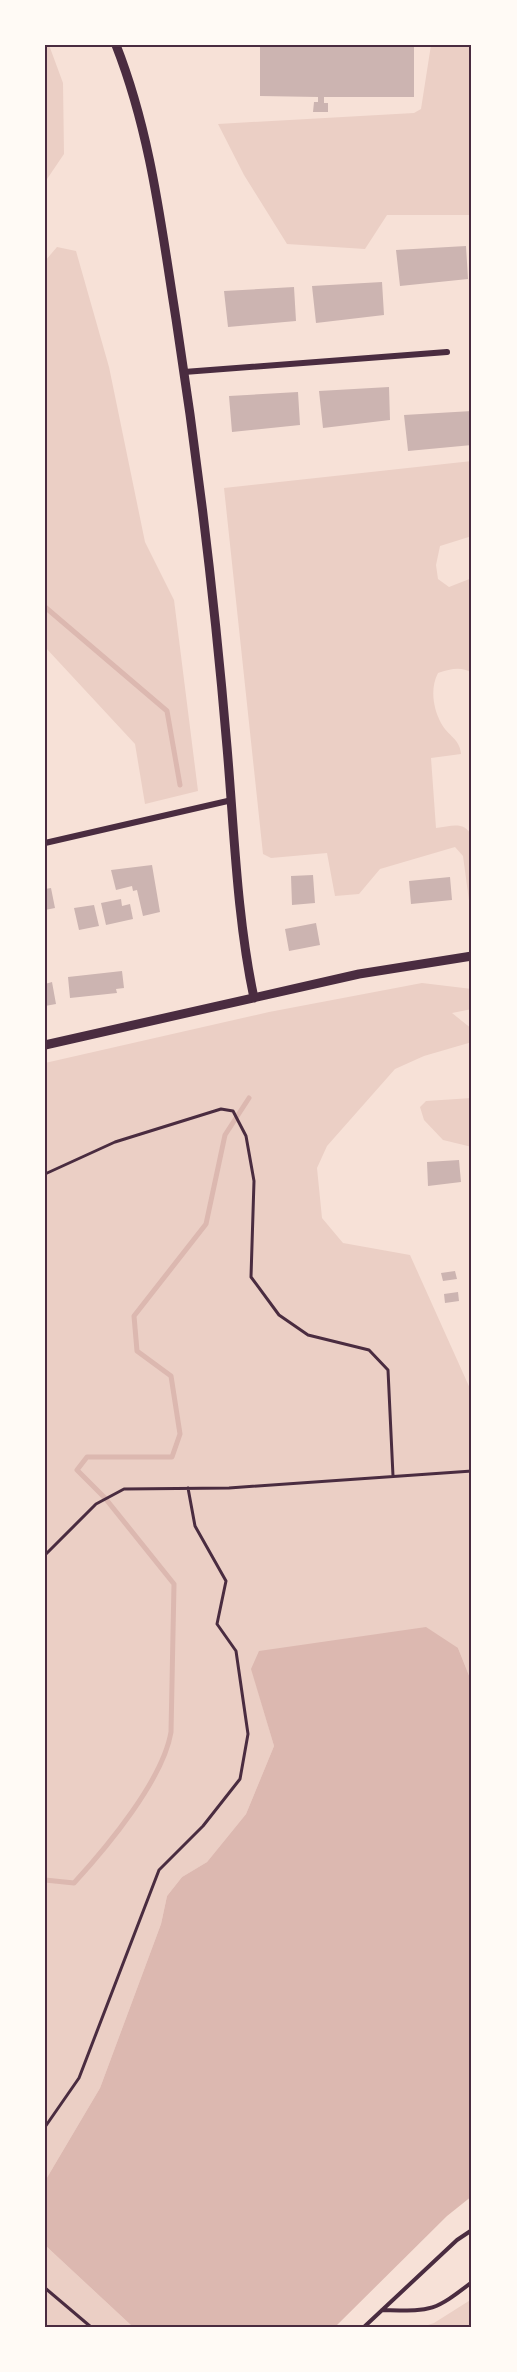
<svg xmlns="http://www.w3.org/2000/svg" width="517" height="2372" viewBox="0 0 517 2372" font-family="Figtree,sans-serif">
<rect width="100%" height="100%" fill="#f7e1d7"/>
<path fill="#ebcfc5" d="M 45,45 L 49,45 L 63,83 L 64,154 L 45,182 Z
M 431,45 L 472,45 L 472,215 L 387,215 L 365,249 L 287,244 L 244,175 L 218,124 L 414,113 L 421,109 Z
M 57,247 L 76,251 L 109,367 L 145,542 L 174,600 L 198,791 L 145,804 L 135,744 L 45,647 L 45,261 Z
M 472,461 L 472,536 L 440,546 L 436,565 L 438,579 L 449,587 L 472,578 L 472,673 C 461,666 451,669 438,673 C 430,688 433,708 441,723 C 448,736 460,739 461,754 L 431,758 L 436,828 C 451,827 463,820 472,836 L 472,923 L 463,856 L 455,847 L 380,869 L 359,894 L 335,896 L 327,853 L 271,858 L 263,854 L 224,488 Z
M 422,983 L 472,989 L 472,1009 L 452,1013 L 472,1029 L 472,1042 L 424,1056 L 395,1069 L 327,1146 L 317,1168 L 322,1218 L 343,1243 L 410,1255 L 472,1393 L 472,1683 L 458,1648 L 252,1670 L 274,1746 L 246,1814 L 207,1862 L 182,1877 L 167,1896 L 161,1924 L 100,2088 L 45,2181 L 45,1063 L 269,1012 Z
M 472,1098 L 472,1147 L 443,1140 L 424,1120 L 420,1107 L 426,1101 Z
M 45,2243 L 47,2247 L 133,2327 L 45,2327 Z
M 472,2299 L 472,2327 L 422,2327 L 434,2323 Z"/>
<path fill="#dcb8b0" d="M 426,1627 L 458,1648 L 472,1683 L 472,2196 L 447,2216 L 335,2327 L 133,2327 L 47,2247 L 45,2181 L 100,2088 L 161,1924 L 167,1896 L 182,1877 L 207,1862 L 246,1814 L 274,1746 L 251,1669 L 259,1651 Z"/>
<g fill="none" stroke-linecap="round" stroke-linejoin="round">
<path stroke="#dcb8b0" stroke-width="5" d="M 45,607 L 167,711 L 180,785
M 45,1880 L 74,1883 C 107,1847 163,1780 171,1732 L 174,1584 L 105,1498 L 77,1470 L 87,1457 L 172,1457 L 180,1434 L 171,1376 L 137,1351 L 134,1316 L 206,1224 L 225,1135 L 249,1098"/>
</g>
<path fill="#ccb4b1" d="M 260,45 L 414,45 L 414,97 L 324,97 L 324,103 L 328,103 L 328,112 L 313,112 L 314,102 L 318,102 L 318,97 L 260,96 Z
M 466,246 L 468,279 L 400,286 L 396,250 Z
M 382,282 L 384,315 L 316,323 L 312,286 Z
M 294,287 L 296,321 L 228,327 L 224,291 Z
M 389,387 L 390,420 L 323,428 L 319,391 Z
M 298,392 L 300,425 L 232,432 L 229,396 Z
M 472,411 L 472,445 L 408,451 L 404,415 Z
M 152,865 L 160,912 L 143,916 L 137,890 L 133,891 L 132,886 L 116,890 L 111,870 Z
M 313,875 L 315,903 L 292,905 L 291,876 Z
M 450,877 L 452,900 L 411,904 L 409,881 Z
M 51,888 L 55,908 L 45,910 L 45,889 Z
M 121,899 L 122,906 L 130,904 L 133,919 L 106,925 L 101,903 Z
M 94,905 L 99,926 L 79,930 L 74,908 Z
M 316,923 L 320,945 L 289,951 L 285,929 Z
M 122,971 L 124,988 L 116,989 L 117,993 L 70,998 L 68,977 Z
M 52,982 L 56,1004 L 45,1006 L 45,984 Z
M 459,1160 L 461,1182 L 428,1186 L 427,1162 Z
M 455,1271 L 457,1279 L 443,1281 L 441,1273 Z
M 458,1292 L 459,1301 L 445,1303 L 444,1294 Z"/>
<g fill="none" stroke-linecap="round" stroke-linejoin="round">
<path stroke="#4a2c40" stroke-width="3" d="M 45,1174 L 115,1142 L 221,1109 L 233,1111 L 246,1136 L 254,1181 L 251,1277 L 279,1315 L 308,1335 L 369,1350 L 388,1370 L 393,1476
M 45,1555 L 96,1504 L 124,1489 L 229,1488 L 472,1471
M 45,2127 L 79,2078 L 159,1870 L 203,1826 L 240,1779 L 248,1734 L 236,1651 L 217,1624 L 226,1581 L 195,1526 L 188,1488
M 45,2288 L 91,2327"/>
<path stroke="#4a2c40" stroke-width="4" d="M 382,2310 C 431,2311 432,2313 472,2282
M 364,2327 L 457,2240 L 472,2230"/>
<path stroke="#4a2c40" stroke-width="6" d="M 184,372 L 447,352
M 45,843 L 232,800"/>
<path stroke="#4a2c40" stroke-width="9" d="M 116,45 C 151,134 161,225 176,319 C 198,461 215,604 227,747 C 234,828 237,919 254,998
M 45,1045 L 359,974 L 472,956"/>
</g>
<rect width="517" height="2372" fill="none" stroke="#fffaf5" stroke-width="93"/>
<rect x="46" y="46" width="424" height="2280" fill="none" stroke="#4a2c40" stroke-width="2"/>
</svg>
